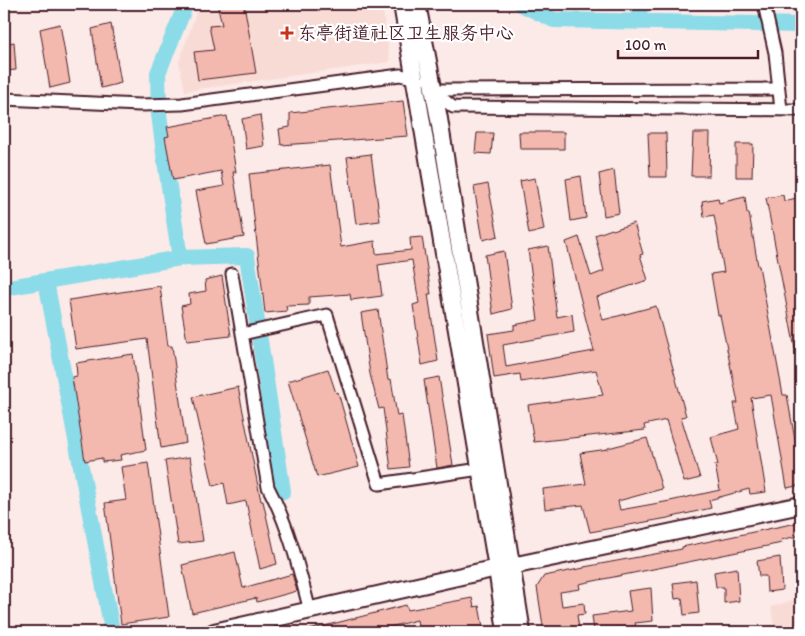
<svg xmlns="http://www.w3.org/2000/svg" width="805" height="636" viewBox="0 0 805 636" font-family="Itim,'LXGW WenKai TC',sans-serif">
<rect width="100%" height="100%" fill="#fbeae7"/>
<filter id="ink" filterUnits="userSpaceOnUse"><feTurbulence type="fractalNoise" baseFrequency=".02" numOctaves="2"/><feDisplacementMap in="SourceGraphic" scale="10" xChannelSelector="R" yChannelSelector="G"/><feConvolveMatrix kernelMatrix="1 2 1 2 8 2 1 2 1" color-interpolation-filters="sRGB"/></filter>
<g filter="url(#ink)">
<path fill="#f9dbd6" d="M 199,4 L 382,4 L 390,62 L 185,91 L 179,62 Z
M 801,598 L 801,632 L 775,632 L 771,607 Z"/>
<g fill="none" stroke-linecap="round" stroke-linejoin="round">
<path stroke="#8cdbe9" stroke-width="16" d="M 521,4 L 554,20 L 801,25
M 639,4 L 640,22
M 180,258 L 247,256 L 283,491
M 46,281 L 111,625
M 4,288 L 180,258 L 165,161 L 159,114 L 158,73 L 186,4"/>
</g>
<path fill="#f3b9ae" stroke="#4a1f2b" d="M 217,4 L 244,4 L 256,73 L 198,80 L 194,52 L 214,50 L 209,26 L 222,25 Z
M 60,24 L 70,83 L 50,88 L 40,29 Z
M 111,24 L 121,83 L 101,88 L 92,29 Z
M 14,42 L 16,70 L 4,71 L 4,44 Z
M 403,101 L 408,136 L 281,145 L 279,129 L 290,127 L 290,113 Z
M 260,115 L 264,146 L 246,149 L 242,119 Z
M 227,116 L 236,172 L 233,172 L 244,237 L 206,244 L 196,191 L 224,186 L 221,171 L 173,180 L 165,137 L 169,136 L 167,127 Z
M 519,132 L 564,132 L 564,149 L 520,149 Z
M 477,133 L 493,133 L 491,154 L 475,153 Z
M 648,133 L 666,133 L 667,177 L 650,177 Z
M 693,133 L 710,133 L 709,176 L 691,176 Z
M 736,144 L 753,144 L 752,177 L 736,177 Z
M 371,154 L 380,221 L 356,224 L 347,157 Z
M 330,165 L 341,247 L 375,241 L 376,254 L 411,250 L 410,238 L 422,237 L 431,294 L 428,294 L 438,361 L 422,365 L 413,305 L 419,303 L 412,260 L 378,265 L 382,296 L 351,300 L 350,294 L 309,297 L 309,305 L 286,306 L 287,311 L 265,313 L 249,174 Z
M 614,170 L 619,213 L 604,216 L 599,174 Z
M 581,176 L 586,218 L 571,221 L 566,179 Z
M 535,178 L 544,230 L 529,234 L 520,181 Z
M 488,184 L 498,236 L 483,240 L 474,187 Z
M 783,195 L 784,201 L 801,197 L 801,347 L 795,349 L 766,198 Z
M 745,197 L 747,213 L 749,213 L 758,266 L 759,266 L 783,395 L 787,395 L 801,474 L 801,485 L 787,488 L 771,395 L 751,398 L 766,492 L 750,494 L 749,489 L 709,500 L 711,508 L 668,518 L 590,532 L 583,505 L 545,509 L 543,489 L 586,484 L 580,453 L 608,449 L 608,448 L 647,438 L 662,489 L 618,501 L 620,510 L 670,501 L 720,490 L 715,465 L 718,465 L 711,437 L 739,429 L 734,403 L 738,403 L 720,315 L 718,315 L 711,274 L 724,272 L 714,215 L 704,217 L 702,201 L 718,198 L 719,203 Z
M 634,223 L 643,254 L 640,255 L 648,280 L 597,297 L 603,320 L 656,306 L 686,416 L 681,417 L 700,478 L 684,482 L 666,420 L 644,425 L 645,430 L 534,442 L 528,405 L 603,395 L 596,370 L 521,382 L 520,374 L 494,378 L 488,334 L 514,330 L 514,325 L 538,320 L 528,250 L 548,246 L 557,317 L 572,314 L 574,332 L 503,345 L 506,367 L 594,351 L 566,242 L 579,237 L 591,276 L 604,271 L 595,235 L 612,229 L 613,230 Z
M 504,251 L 512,309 L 493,314 L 485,255 Z
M 222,276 L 231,336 L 187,341 L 181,306 L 190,304 L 189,294 L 206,291 L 205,280 Z
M 160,286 L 168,346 L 172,346 L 186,443 L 161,448 L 147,339 L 76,349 L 69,300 Z
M 378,310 L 388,380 L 391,379 L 397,416 L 402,415 L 409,467 L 391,469 L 383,408 L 379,409 L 370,374 L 361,313 Z
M 133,354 L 146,450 L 120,455 L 121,460 L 102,462 L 102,458 L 85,461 L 72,377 L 77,376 L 76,363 Z
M 328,369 L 336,393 L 338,392 L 359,467 L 317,477 L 288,381 Z
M 439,377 L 453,465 L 437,468 L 424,380 Z
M 238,387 L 261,501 L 263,501 L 277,564 L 260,569 L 246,501 L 228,505 L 224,483 L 213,486 L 193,397 Z
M 190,457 L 203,541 L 178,544 L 165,461 Z
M 148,463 L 169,617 L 121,624 L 105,503 L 126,500 L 121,467 Z
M 801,522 L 801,535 L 781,540 L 782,543 L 579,584 L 580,589 L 560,592 L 562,606 L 584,603 L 585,614 L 577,615 L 579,629 L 564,632 L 544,632 L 537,587 L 544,576 L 584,568 L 584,567 L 682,549 L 682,547 Z
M 235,552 L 243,588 L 292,574 L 297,591 L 257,602 L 256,598 L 192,613 L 182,565 Z
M 780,557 L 782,590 L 767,592 L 766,576 L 759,576 L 757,561 Z
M 737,568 L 739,601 L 724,603 L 724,587 L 716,587 L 714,572 Z
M 696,580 L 699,613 L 684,615 L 682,598 L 675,599 L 673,583 Z
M 651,588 L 653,621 L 635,623 L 636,626 L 594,631 L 592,616 L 631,611 L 628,591 Z
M 472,598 L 474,607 L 479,606 L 484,632 L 419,632 L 417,620 L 370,632 L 309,632 L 309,630 L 406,605 L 408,610 Z"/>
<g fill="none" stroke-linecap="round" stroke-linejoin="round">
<defs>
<path id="street" d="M 764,4 L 775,53 L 781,110
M 432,90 L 453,107 L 801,110
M 433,90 L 779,89
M 4,99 L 140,105 L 182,104 L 400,75 L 414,78 L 419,81
M 232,274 L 268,487 C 289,526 299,569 310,611
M 242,334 L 327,315 L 379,484 L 480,469"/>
<path id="secondary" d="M 402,4 L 497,568 L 506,632
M 417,4 L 439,119 L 522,632
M 214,632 L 497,568 L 512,566 L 801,505"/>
</defs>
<use href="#street" stroke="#4a1f2b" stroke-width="15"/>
<use href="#secondary" stroke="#4a1f2b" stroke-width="20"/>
<use href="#street" stroke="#fff" stroke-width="11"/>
<use href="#secondary" stroke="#fff" stroke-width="16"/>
</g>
</g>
<path fill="#c8321e" stroke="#fff" stroke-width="2" d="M284.5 25.5h5v5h5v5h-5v5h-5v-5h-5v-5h5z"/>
<g text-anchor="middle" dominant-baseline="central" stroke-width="4.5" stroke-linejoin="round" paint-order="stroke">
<g font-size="18" fill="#4a1f2b" stroke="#fff" text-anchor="start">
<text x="298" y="33">东亭街道社区卫生服务中心</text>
</g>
</g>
<rect width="805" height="636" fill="none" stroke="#fff" stroke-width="20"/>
<rect x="10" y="10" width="785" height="616" fill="none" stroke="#4a1f2b" stroke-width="2" filter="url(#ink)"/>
<path d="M618 50v8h140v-8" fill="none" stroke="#4a1f2b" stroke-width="2.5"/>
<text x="625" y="50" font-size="15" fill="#4a1f2b" stroke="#ffffff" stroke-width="4" paint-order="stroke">100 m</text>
</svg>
